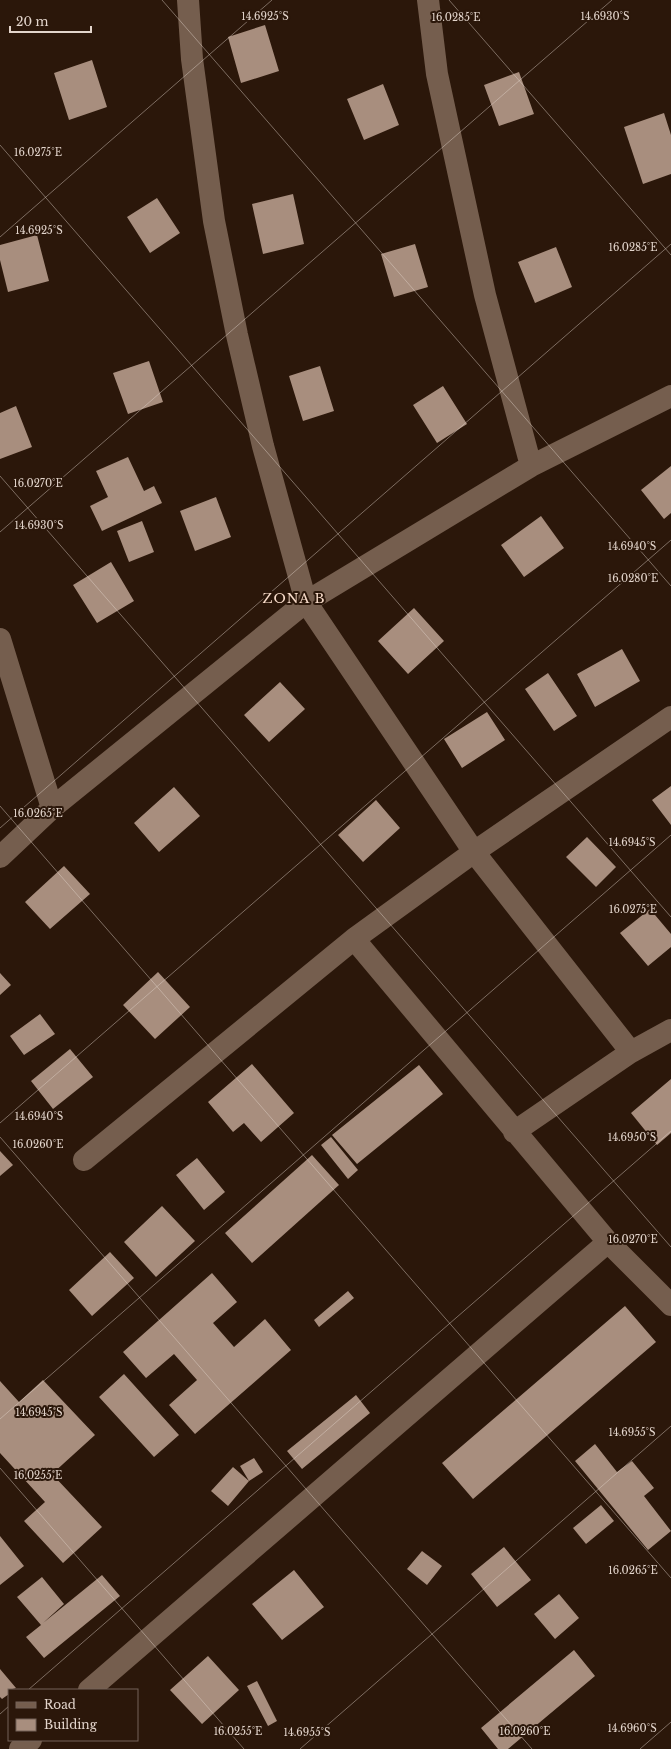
<svg xmlns="http://www.w3.org/2000/svg" width="671" height="1749" viewBox="0 0 671 1749" font-family="'Libre Baskerville',serif">
<rect width="100%" height="100%" fill="#2b170a"/>
<path fill="#a88e7e" d="M 265,25 L 279,71 L 241,83 L 228,37 Z
M 92,60 L 107,107 L 69,120 L 54,73 Z
M 519,72 L 534,114 L 499,126 L 484,85 Z
M 383,84 L 399,125 L 364,140 L 347,99 Z
M 664,113 L 671,135 L 671,174 L 643,184 L 624,127 Z
M 293,194 L 304,244 L 263,254 L 252,204 Z
M 157,198 L 180,233 L 150,253 L 127,217 Z
M 37,235 L 49,281 L 8,292 L 0,260 L 0,245 Z
M 415,244 L 428,287 L 394,297 L 381,254 Z
M 556,247 L 572,287 L 535,303 L 518,262 Z
M 149,361 L 163,402 L 128,414 L 113,373 Z
M 320,366 L 334,411 L 303,421 L 289,376 Z
M 443,386 L 467,424 L 437,443 L 413,405 Z
M 16,406 L 32,447 L 0,459 L 0,413 Z
M 128,457 L 144,491 L 154,486 L 162,503 L 102,531 L 90,506 L 108,497 L 96,471 Z
M 671,466 L 671,513 L 664,519 L 641,490 Z
M 216,497 L 231,537 L 195,551 L 180,511 Z
M 541,516 L 564,548 L 524,577 L 501,545 Z
M 142,521 L 154,552 L 129,562 L 117,531 Z
M 111,562 L 134,601 L 97,623 L 73,585 Z
M 414,608 L 444,641 L 408,674 L 378,641 Z
M 622,649 L 640,681 L 595,707 L 577,674 Z
M 548,673 L 577,716 L 554,731 L 525,689 Z
M 280,682 L 305,709 L 269,742 L 244,715 Z
M 487,712 L 505,740 L 462,768 L 444,739 Z
M 671,786 L 671,825 L 652,800 Z
M 174,787 L 200,816 L 159,852 L 134,823 Z
M 376,800 L 400,828 L 363,862 L 338,835 Z
M 587,837 L 616,867 L 596,887 L 566,857 Z
M 64,866 L 90,894 L 50,929 L 25,902 Z
M 650,909 L 671,934 L 671,947 L 648,966 L 620,933 Z
M 158,972 L 190,1007 L 155,1039 L 123,1005 Z
M 0,973 L 11,985 L 0,995 Z
M 40,1014 L 55,1034 L 24,1055 L 10,1036 Z
M 70,1049 L 93,1077 L 53,1109 L 31,1081 Z
M 252,1064 L 294,1113 L 261,1142 L 244,1123 L 233,1132 L 208,1102 Z
M 419,1065 L 443,1094 L 357,1164 L 332,1135 Z
M 671,1079 L 671,1133 L 657,1145 L 631,1113 Z
M 331,1137 L 358,1170 L 348,1179 L 321,1145 Z
M 0,1151 L 13,1165 L 0,1176 Z
M 312,1155 L 339,1185 L 252,1263 L 225,1233 Z
M 197,1158 L 225,1192 L 204,1210 L 176,1175 Z
M 162,1206 L 195,1241 L 156,1277 L 124,1242 Z
M 110,1252 L 134,1278 L 92,1316 L 69,1290 Z
M 212,1273 L 237,1302 L 213,1323 L 234,1347 L 265,1319 L 291,1350 L 195,1434 L 169,1405 L 197,1380 L 174,1354 L 146,1378 L 123,1352 Z
M 348,1291 L 354,1298 L 319,1327 L 314,1320 Z
M 625,1306 L 656,1342 L 473,1499 L 442,1463 Z
M 124,1374 L 179,1435 L 154,1457 L 99,1397 Z
M 43,1380 L 95,1435 L 52,1474 L 102,1527 L 63,1563 L 24,1521 L 45,1502 L 0,1453 L 0,1381 L 19,1402 Z
M 356,1395 L 370,1413 L 302,1469 L 287,1451 Z
M 595,1444 L 617,1472 L 632,1461 L 654,1488 L 644,1496 L 671,1531 L 648,1550 L 575,1461 Z
M 254,1458 L 263,1472 L 249,1481 L 240,1466 Z
M 233,1467 L 249,1481 L 228,1506 L 211,1491 Z
M 601,1505 L 614,1521 L 586,1544 L 573,1528 Z
M 0,1536 L 24,1566 L 0,1585 Z
M 504,1547 L 531,1580 L 497,1607 L 471,1574 Z
M 422,1551 L 442,1566 L 427,1585 L 407,1569 Z
M 294,1570 L 324,1607 L 282,1640 L 252,1604 Z
M 102,1575 L 120,1596 L 44,1658 L 26,1637 L 41,1625 L 17,1597 L 42,1577 L 64,1604 L 43,1623 Z
M 559,1594 L 579,1618 L 555,1639 L 534,1614 Z
M 574,1650 L 595,1676 L 508,1749 L 498,1749 L 481,1728 Z
M 208,1656 L 239,1690 L 202,1724 L 170,1690 Z
M 0,1669 L 16,1688 L 9,1690 L 9,1694 L 2,1699 L 0,1697 Z
M 257,1681 L 277,1721 L 268,1726 L 247,1686 Z"/>
<g fill="none" stroke-linecap="round" stroke-linejoin="round">
<path stroke="#755e4e" stroke-width="22" d="M 188,0 L 192,59 L 214,221 L 237,335 L 263,446 L 306,602 L 474,852 L 631,1052
M 428,0 L 437,74 L 485,295 L 531,466
M 0,639 L 52,808
M 0,857 L 52,808 L 306,602 L 531,466 L 671,396
M 354,939 L 608,1242 L 671,1305
M 514,1132 L 631,1052 L 671,1030
M 84,1160 L 354,939 L 474,852 L 671,717
M 89,1690 L 608,1242
M 20,1749 L 31,1740"/>
</g>
<path fill="none" stroke="#e3d5cc" stroke-width="1" stroke-opacity="0.45" d="M 162,0 L 671,586M 449,0 L 671,255M 0,145 L 671,917M 0,237 L 272,0M 0,476 L 671,1247M 0,532 L 612,0M 0,806 L 671,1578M 0,828 L 671,244M 0,1123 L 671,540M 0,1137 L 532,1749M 0,1419 L 671,835M 0,1468 L 244,1749M 28,1690 L 671,1131M 0,1714 L 9,1706M 300,1749 L 671,1426M 640,1749 L 671,1722"/>
<g text-anchor="middle" dominant-baseline="central" stroke-width="4" stroke-linejoin="round" paint-order="stroke">
<g font-size="13" letter-spacing="1" fill="#f8dcca" stroke="#2b170a">
<text x="294" y="598">ZONA B</text>
</g>
</g>
<g font-size="10" text-anchor="middle" fill="#e3d5cc" stroke="#2b170a" stroke-width="4" stroke-linejoin="round" paint-order="stroke">
<text x="265" y="20">14.6925°S</text>
<text x="605" y="20">14.6930°S</text>
<text x="456" y="21">16.0285°E</text>
<text x="38" y="156">16.0275°E</text>
<text x="39" y="234">14.6925°S</text>
<text x="633" y="251">16.0285°E</text>
<text x="38" y="487">16.0270°E</text>
<text x="39" y="529">14.6930°S</text>
<text x="632" y="550">14.6940°S</text>
<text x="633" y="582">16.0280°E</text>
<text x="38" y="817">16.0265°E</text>
<text x="632" y="846">14.6945°S</text>
<text x="633" y="913">16.0275°E</text>
<text x="39" y="1120">14.6940°S</text>
<text x="632" y="1141">14.6950°S</text>
<text x="38" y="1148">16.0260°E</text>
<text x="633" y="1243">16.0270°E</text>
<text x="39" y="1416">14.6945°S</text>
<text x="632" y="1436">14.6955°S</text>
<text x="38" y="1479">16.0255°E</text>
<text x="633" y="1574">16.0265°E</text>
<text x="632" y="1732">14.6960°S</text>
<text x="238" y="1735">16.0255°E</text>
<text x="525" y="1735">16.0260°E</text>
<text x="307" y="1736">14.6955°S</text>
</g>
<rect x="8" y="1689" width="130" height="52" fill="#2b170a" stroke="#756358"/>
<rect x="16" y="1702" width="20" height="6" fill="#755e4e" stroke="#756358"/>
<text x="44" y="1709" font-size="12" fill="#e3d5cc">Road</text>
<rect x="16" y="1719" width="20" height="12" fill="#a88e7e" stroke="#756358"/>
<text x="44" y="1729" font-size="12" fill="#e3d5cc">Building</text>
<path d="M10 26v6h81v-6" fill="none" stroke="#e3d5cc" stroke-width="2"/>
<text x="16" y="26" font-size="12" fill="#e3d5cc" stroke="#2b170a" stroke-width="3" paint-order="stroke">20 m</text>
</svg>
